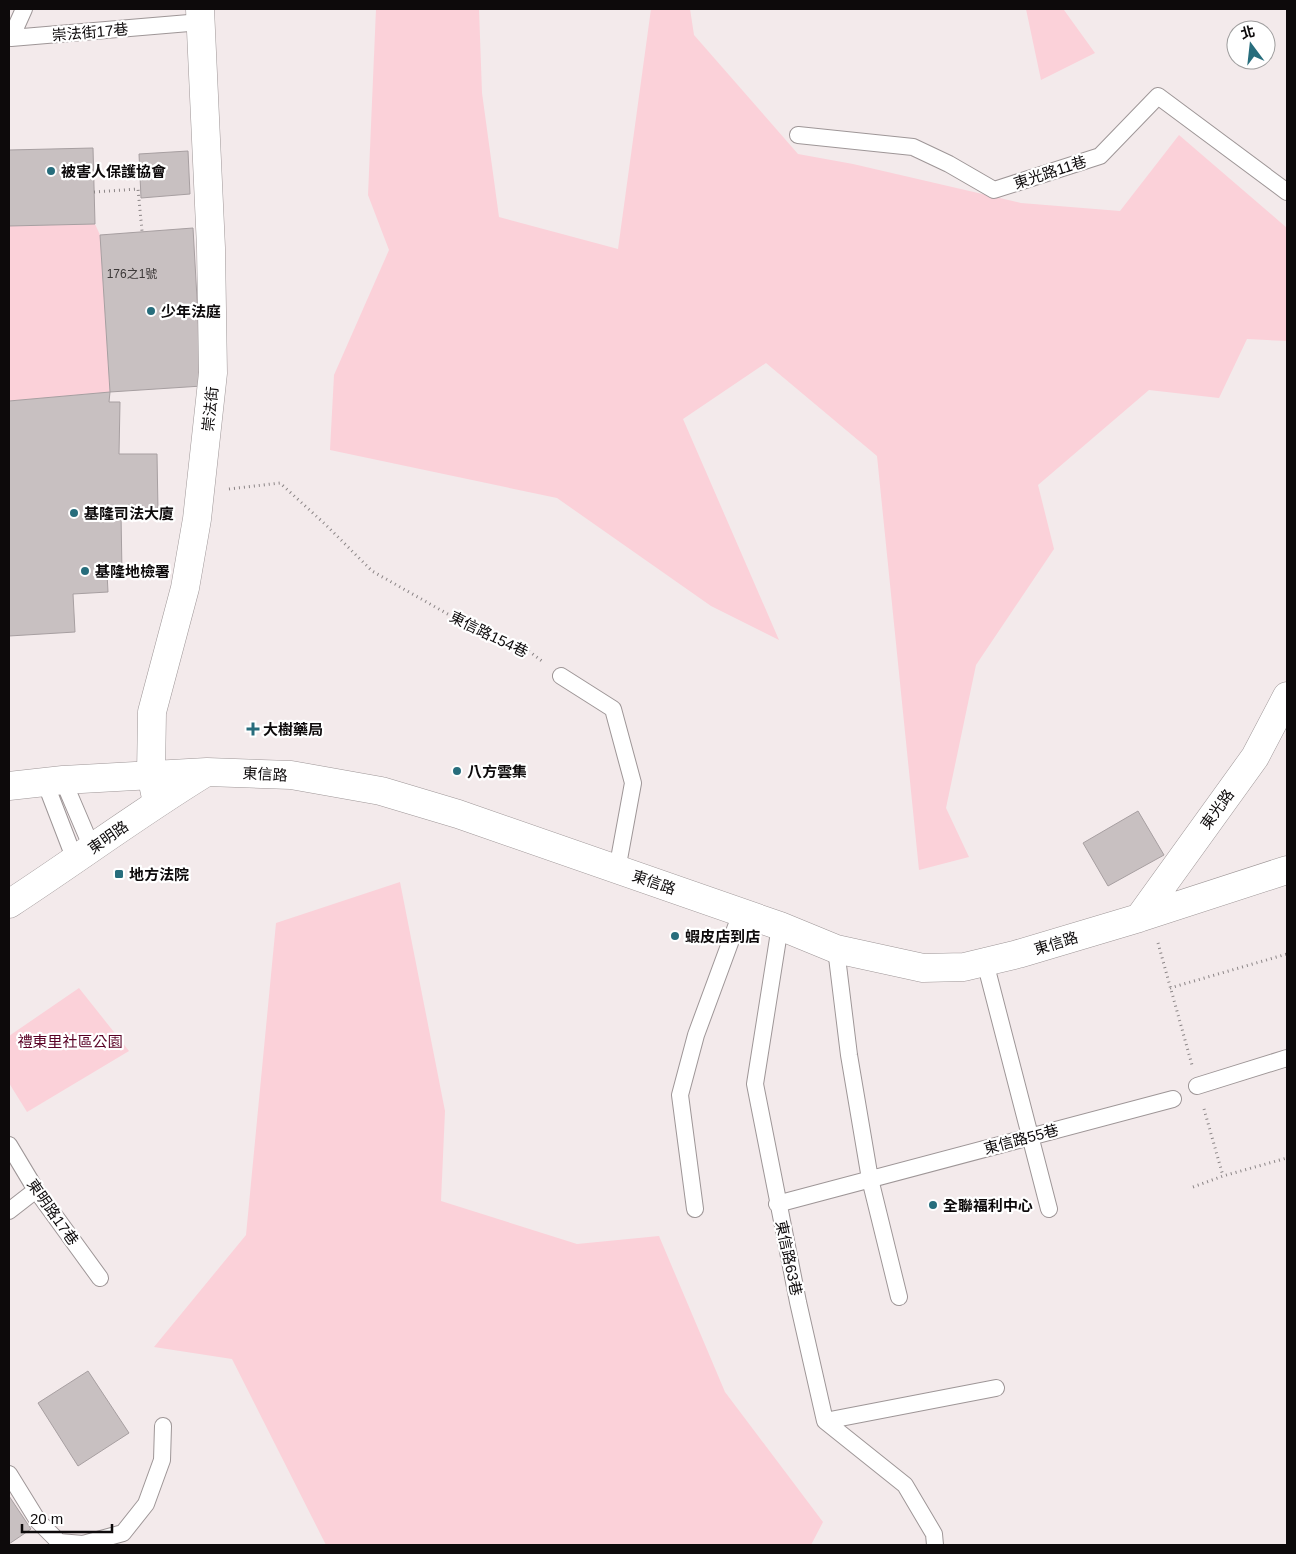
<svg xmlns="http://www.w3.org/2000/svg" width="1296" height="1554" viewBox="0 0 1296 1554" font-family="Helvetica,'Noto Sans TC',sans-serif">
<rect width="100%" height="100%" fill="#f3eaeb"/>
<path fill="#fbd1d9" d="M 376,9 L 479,9 L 482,93 L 499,217 L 618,249 L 651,9 L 690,9 L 694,35 L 798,154 L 853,164 L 1021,203 L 1120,211 L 1179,135 L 1287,228 L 1287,341 L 1247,339 L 1219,398 L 1149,390 L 1038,485 L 1054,549 L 976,665 L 946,808 L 969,857 L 919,870 L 877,456 L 766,363 L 683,419 L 779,640 L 711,606 L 557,498 L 330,450 L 334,375 L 389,250 L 368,195 Z
M 1026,9 L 1065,9 L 1064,10 L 1095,53 L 1041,80 Z
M 95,224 L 100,235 L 110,392 L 9,401 L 9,226 Z
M 400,882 L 445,1111 L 441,1201 L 577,1244 L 659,1236 L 725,1392 L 823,1522 L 811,1545 L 326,1545 L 232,1359 L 154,1347 L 246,1235 L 276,923 Z
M 79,988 L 129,1051 L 27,1112 L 9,1083 L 9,1036 Z"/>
<path fill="#c8c0c1" stroke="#a79fa1" d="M 93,148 L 95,224 L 9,226 L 9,150 Z
M 188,151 L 190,194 L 141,198 L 139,154 Z
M 193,228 L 202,386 L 110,392 L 100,235 Z
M 110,392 L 109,402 L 120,402 L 119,454 L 157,454 L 158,511 L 121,514 L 122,573 L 107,573 L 108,592 L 73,594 L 75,632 L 9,636 L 9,401 Z
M 1138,811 L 1164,855 L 1108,886 L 1083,843 Z
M 88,1371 L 129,1433 L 78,1466 L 38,1403 Z
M 9,1496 L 31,1529 L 9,1544 Z"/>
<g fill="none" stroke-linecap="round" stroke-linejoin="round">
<defs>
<path id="lane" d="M 24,9 L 11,38 L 201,22
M 798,135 L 913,147 L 949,164 L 994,190 L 1100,156 L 1158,96 L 1287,192
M 561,676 L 613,709 L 633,783 L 617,870
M 63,780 L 92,848
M 45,782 L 75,860
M 780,926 L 755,1084 L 798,1302 L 825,1421 L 905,1485 L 934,1534 L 935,1545
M 836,949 L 849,1055 L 870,1179 L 899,1297
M 985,962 L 1049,1209
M 1197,1086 L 1287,1058
M 9,1145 L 36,1190 L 100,1278
M 777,1204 L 1173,1099
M 695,1209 L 680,1095 L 696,1035 L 741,913
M 9,1211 L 36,1190
M 825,1421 L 996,1388
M 9,1474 L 38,1521 L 59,1542 L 83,1544 L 123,1533 L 146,1504 L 162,1460 L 163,1426"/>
<path id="street" d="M 156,798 L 151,774 L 152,712 L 185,588 L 197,519 L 213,373 L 211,248 L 200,9"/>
<path id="secondary" d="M 9,786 L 63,780 L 207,772 L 291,775 L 381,791 L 458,814 L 780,926 L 836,949 L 923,968 L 964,967 L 1018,954 L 1139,918 L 1287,870
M 9,904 C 75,861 138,814 205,773
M 1139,918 L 1255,757 L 1287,696"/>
</defs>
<use href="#lane" stroke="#9e9697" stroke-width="18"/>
<use href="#street" stroke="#9e9697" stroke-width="29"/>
<use href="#secondary" stroke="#9e9697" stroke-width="29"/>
<path stroke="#8b8586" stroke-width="3" stroke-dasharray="1 4" stroke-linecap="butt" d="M 94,192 L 138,189 L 142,231
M 229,489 L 280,483 L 326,525 L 372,571 L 467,625 L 525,648 L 543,662
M 1158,943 L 1192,1065
M 1170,988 L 1287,954
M 1204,1109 L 1223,1176
M 1193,1187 L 1223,1176 L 1287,1158"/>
<use href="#lane" stroke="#fff" stroke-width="16"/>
<use href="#street" stroke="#fff" stroke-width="28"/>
<use href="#secondary" stroke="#fff" stroke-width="28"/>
</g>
<g fill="#276d7c" stroke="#fff" stroke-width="2">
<circle cx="51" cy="171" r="5"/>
<circle cx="151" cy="311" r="5"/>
<circle cx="74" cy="513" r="5"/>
<circle cx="85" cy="571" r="5"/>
<path d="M250.5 721.5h5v5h5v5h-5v5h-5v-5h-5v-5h5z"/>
<circle cx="457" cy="771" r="5"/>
<rect x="114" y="869" width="10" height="10" rx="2.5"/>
<circle cx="675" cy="936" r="5"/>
<circle cx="933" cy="1205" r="5"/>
</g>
<g text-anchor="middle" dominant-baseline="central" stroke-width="4.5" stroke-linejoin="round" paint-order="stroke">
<g font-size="12" fill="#3c3838">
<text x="132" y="274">176之1號</text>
</g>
<g font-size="15" fill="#0d0a0b" stroke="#fff">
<text transform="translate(90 32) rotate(-5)">崇法街17巷</text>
<text transform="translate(1050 172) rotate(-18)">東光路11巷</text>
<text transform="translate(210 409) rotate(-84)">崇法街</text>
<text transform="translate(489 634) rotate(26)">東信路154巷</text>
<text transform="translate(265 774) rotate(3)">東信路</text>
<text transform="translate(1217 809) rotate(-54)">東光路</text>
<text transform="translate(108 837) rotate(-35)">東明路</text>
<text transform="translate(654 882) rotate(19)">東信路</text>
<text transform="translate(1056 943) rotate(-17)">東信路</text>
<text transform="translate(1021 1139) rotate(-15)">東信路55巷</text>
<text transform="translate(53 1212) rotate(55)">東明路17巷</text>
<text transform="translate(789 1258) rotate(78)">東信路63巷</text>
</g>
<g font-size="15" font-weight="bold" fill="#0d0a0b" stroke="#fff" text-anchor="start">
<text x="61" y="171">被害人保護協會</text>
<text x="161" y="311">少年法庭</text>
<text x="84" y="513">基隆司法大廈</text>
<text x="95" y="571">基隆地檢署</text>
<text x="263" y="729">大樹藥局</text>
<text x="467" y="771">八方雲集</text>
<text x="129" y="874">地方法院</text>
<text x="685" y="936">蝦皮店到店</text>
<text x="943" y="1205">全聯福利中心</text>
</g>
<g font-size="15" fill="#590025" stroke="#fff">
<text x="70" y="1041">禮東里社區公園</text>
</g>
</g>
<rect width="1296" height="1554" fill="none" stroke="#0d0a0b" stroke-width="20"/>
<g transform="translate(1251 45) rotate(345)"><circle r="24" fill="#ffffff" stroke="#9e9d9d"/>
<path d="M0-4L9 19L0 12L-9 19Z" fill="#276d7c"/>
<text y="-8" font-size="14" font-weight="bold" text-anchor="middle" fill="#0d0a0b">北</text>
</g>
<path d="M22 1524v8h90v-8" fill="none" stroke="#0d0a0b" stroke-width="2.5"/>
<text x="30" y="1524" font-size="15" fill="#0d0a0b" stroke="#ffffff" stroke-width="4" paint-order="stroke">20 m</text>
</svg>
